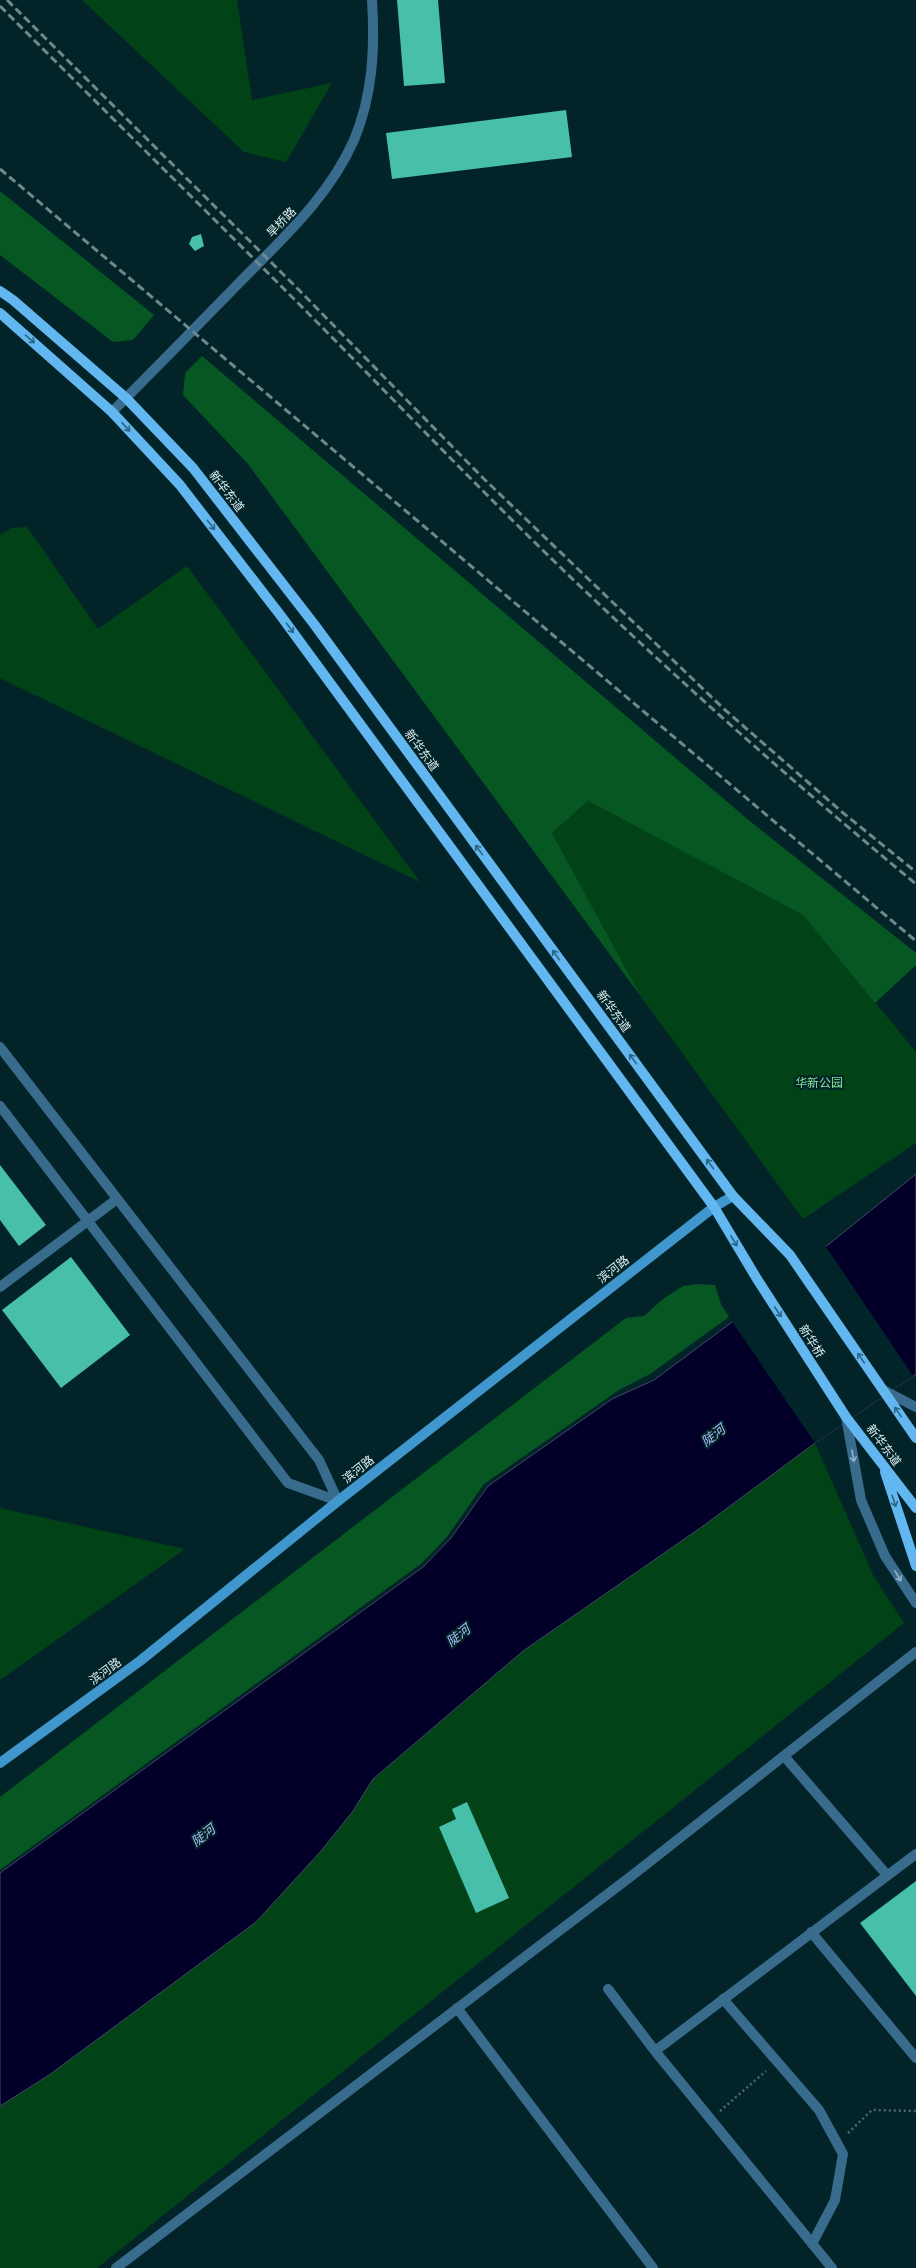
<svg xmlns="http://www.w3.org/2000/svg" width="916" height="2268" viewBox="0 0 916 2268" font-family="'Golos Text','Noto Sans SC',sans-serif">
<rect width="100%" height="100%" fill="#022429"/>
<path fill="#014317" d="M 82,0 L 237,0 L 252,100 L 332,83 L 286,162 L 244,152 Z
M 27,527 L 98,629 L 187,566 L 420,882 L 0,678 L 0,535 L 11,528 Z
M 588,801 L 803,915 L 916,1052 L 916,1143 L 803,1219 L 642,998 L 552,833 Z
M 815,1443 L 873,1575 L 904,1623 L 97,2268 L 0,2268 L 0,2106 L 49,2075 L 256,1922 L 353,1811 L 373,1779 L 523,1651 L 703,1526 Z
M 0,1508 L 185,1549 L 0,1680 Z"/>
<path fill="#065721" d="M 0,191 L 154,315 L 133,340 L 113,342 L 0,255 Z
M 202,356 L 751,822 L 916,953 L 916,965 L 875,1003 L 803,915 L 588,801 L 552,833 L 642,998 L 248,464 L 183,395 L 185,373 Z
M 700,1284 L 715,1285 L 721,1304 L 729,1317 L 650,1374 L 619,1390 L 484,1484 L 447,1537 L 422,1563 L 0,1870 L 0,1797 L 626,1318 L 644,1316 L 663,1299 L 683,1286 Z"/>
<path fill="#020028" stroke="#444865" d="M 916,1174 L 916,1374 L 815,1443 L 703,1526 L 523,1651 L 373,1779 L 353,1811 L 321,1851 L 256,1922 L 49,2075 L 0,2106 L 0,1873 L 423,1567 L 451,1538 L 488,1486 L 612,1399 L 654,1380 L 732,1322 Z"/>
<path fill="#022429" d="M 825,1245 L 913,1376 L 815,1443 L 731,1320 Z"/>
<path fill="#47bfaa" d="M 397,0 L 438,0 L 445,83 L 404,86 Z
M 566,110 L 572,157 L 392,179 L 386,133 Z
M 201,234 L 204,246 L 195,251 L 189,244 L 192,237 Z
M 0,1165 L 46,1225 L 19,1246 L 0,1220 Z
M 71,1257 L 130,1335 L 61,1388 L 2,1310 Z
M 467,1802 L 509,1898 L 476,1913 L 439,1827 L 456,1819 L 452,1809 Z
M 916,1881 L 916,1996 L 860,1923 Z"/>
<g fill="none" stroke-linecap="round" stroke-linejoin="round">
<path stroke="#4c696d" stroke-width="2.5" stroke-dasharray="2 3" stroke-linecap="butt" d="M 720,2111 L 766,2071
M 848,2133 L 872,2110 L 916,2111"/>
<path stroke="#396b8d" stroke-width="10" d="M 784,1756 L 887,1875
M 811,1932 L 916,2058
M 608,1989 L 655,2051
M 723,1999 L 819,2110 L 843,2154 L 835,2200 L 812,2244
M 832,2268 L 655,2051 L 916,1854"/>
<path stroke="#396b8d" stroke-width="10" d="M 0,1047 L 319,1460 L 338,1501
M 0,1106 L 288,1483 L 338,1501
M 0,1287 L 117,1199
M 883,1390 L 916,1407
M 846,1417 L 861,1500 L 885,1556 L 916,1603
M 457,2008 L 653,2268
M 116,2268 L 634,1874 L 916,1652"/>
<path stroke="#396b8d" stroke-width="10" d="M 112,412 C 155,369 197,326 239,283 C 282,239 329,197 354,140 C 373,95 375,47 372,0"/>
<path stroke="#4097ce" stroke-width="10" d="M 0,1763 L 140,1661 L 338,1501 L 714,1207 L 733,1196"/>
<path stroke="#62b7f0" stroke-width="10" d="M 0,291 L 13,300 L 126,398 L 193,468 L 314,624 L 733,1196 L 790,1255 L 916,1438
M 0,313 L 112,412 L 180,485 L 281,616 L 714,1207 L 757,1279 L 846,1417 L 916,1508
M 885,1472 L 916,1566"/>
<path stroke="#6e888c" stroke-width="3" stroke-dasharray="8 4" stroke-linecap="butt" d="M 7,0 L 297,288 L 482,477 L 724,709 L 842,812 L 916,872
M 0,6 C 96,102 193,198 289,294 C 387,392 482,493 582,588 C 690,691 801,789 916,884
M 0,169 L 916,941"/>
</g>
<defs><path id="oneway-shaft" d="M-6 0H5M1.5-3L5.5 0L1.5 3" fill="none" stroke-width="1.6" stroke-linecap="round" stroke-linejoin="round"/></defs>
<g stroke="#2d6683">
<use href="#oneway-shaft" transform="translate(30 339) rotate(41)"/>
<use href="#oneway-shaft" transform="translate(126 427) rotate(47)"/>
<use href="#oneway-shaft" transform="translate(211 525) rotate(52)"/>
<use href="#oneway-shaft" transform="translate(290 628) rotate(54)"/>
<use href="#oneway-shaft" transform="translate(479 850) rotate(-126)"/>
<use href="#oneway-shaft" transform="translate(556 955) rotate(-126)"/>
<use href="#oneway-shaft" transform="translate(633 1059) rotate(-126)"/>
<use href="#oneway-shaft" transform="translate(710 1164) rotate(-126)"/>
<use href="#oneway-shaft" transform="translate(734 1241) rotate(59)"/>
<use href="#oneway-shaft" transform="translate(778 1312) rotate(57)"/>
<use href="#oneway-shaft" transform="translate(861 1358) rotate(-124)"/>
<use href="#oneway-shaft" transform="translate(898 1412) rotate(-125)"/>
<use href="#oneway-shaft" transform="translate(894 1501) rotate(72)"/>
</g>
<g stroke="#94b4c5">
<use href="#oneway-shaft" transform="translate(853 1456) rotate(80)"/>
<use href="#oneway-shaft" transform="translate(898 1576) rotate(59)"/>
</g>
<g text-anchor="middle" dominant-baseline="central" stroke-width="4" stroke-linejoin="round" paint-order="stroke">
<g font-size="12" fill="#def0f3" stroke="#022429">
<text transform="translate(281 222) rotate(-46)">旱桥路</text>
<text transform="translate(227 491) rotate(52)">新华东道</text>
<text transform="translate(422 750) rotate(54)">新华东道</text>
<text transform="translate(614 1011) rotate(54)">新华东道</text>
<text transform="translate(613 1269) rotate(-38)">滨河路</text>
<text transform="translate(812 1341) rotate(57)">新华桥</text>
<text transform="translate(884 1445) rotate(53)">新华东道</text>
<text transform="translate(358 1469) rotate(-38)">滨河路</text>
<text transform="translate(105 1671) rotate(-36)">滨河路</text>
</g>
<g font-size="12" fill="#86e596" stroke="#022429">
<text x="819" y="1082">华新公园</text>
</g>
<g font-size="13" font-style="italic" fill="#acbff9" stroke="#022429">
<text transform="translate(713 1435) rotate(-38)">陡河</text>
<text transform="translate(458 1635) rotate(-38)">陡河</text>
<text transform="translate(203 1835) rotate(-38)">陡河</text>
</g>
</g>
</svg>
